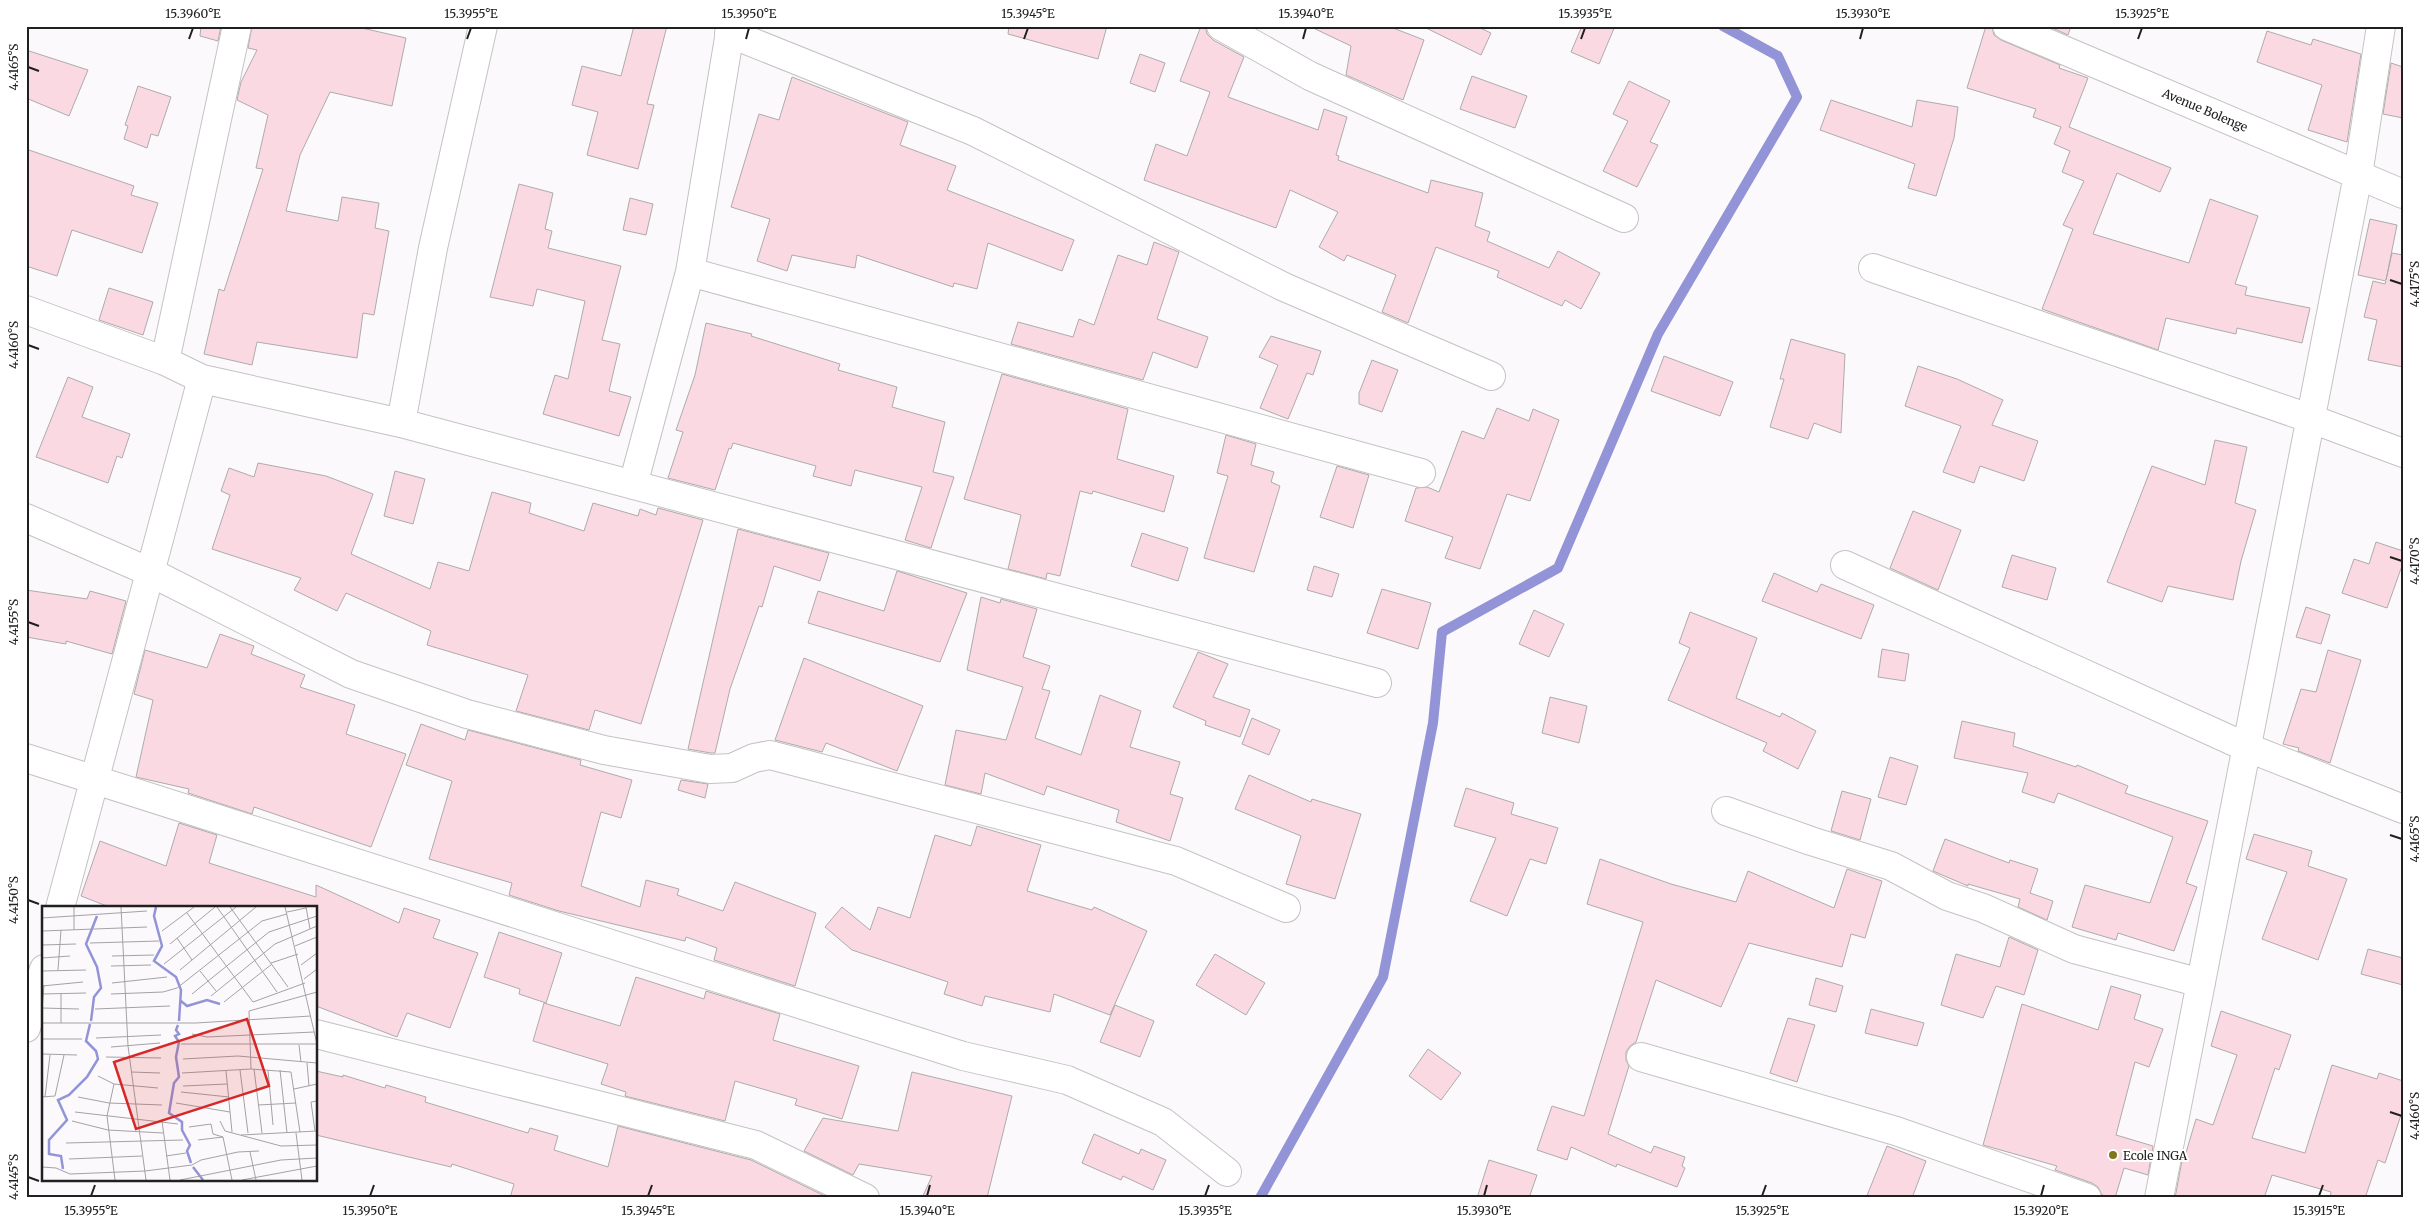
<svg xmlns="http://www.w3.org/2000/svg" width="2429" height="1224" viewBox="0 0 2429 1224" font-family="Merriweather,serif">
<rect width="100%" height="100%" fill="#fcf9fc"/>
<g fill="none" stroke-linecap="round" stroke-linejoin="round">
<path stroke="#9394d7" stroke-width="10" d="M 1260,1198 L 1383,977 L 1433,723 L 1442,632 L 1558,568 L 1658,334 L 1797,97 L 1778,56 L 1723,26"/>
</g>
<path fill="#fbd9e2" stroke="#aeabab" d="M 201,26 L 221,26 L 218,41 L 200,36 Z
M 252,26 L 353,26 L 406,38 L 392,106 L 330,92 L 300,155 L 286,211 L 338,221 L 342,197 L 379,203 L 375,228 L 389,231 L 374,315 L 363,313 L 357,358 L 257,342 L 252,365 L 204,354 L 219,289 L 224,291 L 263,169 L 256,168 L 268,115 L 237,100 L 241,82 L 257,50 L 248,48 Z
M 634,26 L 667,26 L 647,104 L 654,105 L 638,169 L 587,155 L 598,112 L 572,105 L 582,66 L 621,76 Z
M 1009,26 L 1107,26 L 1098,59 L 1008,34 Z
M 1201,26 L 1205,26 L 1207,34 L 1213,40 L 1244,57 L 1228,97 L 1318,130 L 1324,109 L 1347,117 L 1336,155 L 1339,156 L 1338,160 L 1428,193 L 1431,180 L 1483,193 L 1475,226 L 1490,232 L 1487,241 L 1549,268 L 1558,251 L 1600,273 L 1581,309 L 1565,300 L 1562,306 L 1497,277 L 1499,271 L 1436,247 L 1408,323 L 1382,312 L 1396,275 L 1347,255 L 1344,261 L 1319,247 L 1338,212 L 1290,190 L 1276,228 L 1144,180 L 1156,144 L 1187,156 L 1210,92 L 1180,81 Z
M 1309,26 L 1388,26 L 1424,40 L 1403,100 L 1346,75 L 1351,46 Z
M 1422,26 L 1476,26 L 1491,33 L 1481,55 Z
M 1582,26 L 1615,26 L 1599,64 L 1571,52 Z
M 1986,26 L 1992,26 L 1994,35 L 2001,40 L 2060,65 L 2059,68 L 2088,78 L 2069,127 L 2171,168 L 2160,192 L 2117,173 L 2093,234 L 2189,263 L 2210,199 L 2258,216 L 2235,284 L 2247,287 L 2245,295 L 2310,308 L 2302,343 L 2237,328 L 2236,334 L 2166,318 L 2158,350 L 2042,309 L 2073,229 L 2063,225 L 2084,181 L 2062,172 L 2070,151 L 2054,144 L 2061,127 L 2033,117 L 2036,109 L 1967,88 Z
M 2048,26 L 2071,26 L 2068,35 Z
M 2267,31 L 2311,45 L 2313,39 L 2361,54 L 2347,142 L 2308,130 L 2322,85 L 2257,62 Z
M 26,50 L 88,70 L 69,116 L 26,98 Z
M 1140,54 L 1165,63 L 1155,92 L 1130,83 Z
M 2391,63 L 2403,67 L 2403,118 L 2383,114 Z
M 1472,76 L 1527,96 L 1515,128 L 1460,109 Z
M 792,77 L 908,122 L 900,145 L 956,166 L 947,190 L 1074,240 L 1062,271 L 988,243 L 977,289 L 954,283 L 953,287 L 857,255 L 855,268 L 792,255 L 787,271 L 757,261 L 770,219 L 731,207 L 759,114 L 779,120 Z
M 1629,81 L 1670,101 L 1650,142 L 1658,145 L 1637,187 L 1603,171 L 1628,121 L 1613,114 Z
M 138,86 L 171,97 L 158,136 L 151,134 L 147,148 L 124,139 L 128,126 L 125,125 Z
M 1831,100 L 1912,127 L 1917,100 L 1958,107 L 1954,138 L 1936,196 L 1908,188 L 1915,164 L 1820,130 Z
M 26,149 L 134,186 L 131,195 L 158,203 L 142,253 L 72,230 L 57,276 L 26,266 Z
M 519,184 L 553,193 L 545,229 L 552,231 L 548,248 L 621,266 L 602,340 L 620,344 L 609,391 L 631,397 L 619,436 L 543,414 L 555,375 L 568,379 L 585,301 L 537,289 L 533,306 L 490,297 Z
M 630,198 L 653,204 L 646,235 L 623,230 Z
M 2370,219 L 2397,225 L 2386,280 L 2392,253 L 2403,255 L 2403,367 L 2368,360 L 2377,320 L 2364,317 L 2373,281 L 2385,284 L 2386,281 L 2358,275 Z
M 1154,242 L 1179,252 L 1157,319 L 1208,337 L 1197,368 L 1153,352 L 1143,380 L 1011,344 L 1018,322 L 1073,337 L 1079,319 L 1094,325 L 1118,255 L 1147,265 Z
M 109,288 L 153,302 L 143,335 L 99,320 Z
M 706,323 L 752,334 L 751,336 L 840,364 L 838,370 L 897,387 L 892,407 L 945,422 L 933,472 L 954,477 L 931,548 L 905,540 L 922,487 L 855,470 L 851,486 L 813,476 L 816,466 L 733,443 L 731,449 L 729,448 L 715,490 L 668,478 L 683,432 L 676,430 L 695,375 Z
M 1271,336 L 1321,351 L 1313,375 L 1307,373 L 1288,419 L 1260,408 L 1278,365 L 1259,357 Z
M 1791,339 L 1845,354 L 1841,433 L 1814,423 L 1808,439 L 1770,427 L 1784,379 L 1780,379 Z
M 1664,356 L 1733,382 L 1720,416 L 1651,391 Z
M 1372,360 L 1398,370 L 1382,412 L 1359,404 L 1359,393 Z
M 1918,366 L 1957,379 L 2003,400 L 1992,425 L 2038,441 L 2024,481 L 1980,466 L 1974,483 L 1943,472 L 1961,426 L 1905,406 Z
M 1002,374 L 1128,409 L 1117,459 L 1174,476 L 1164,512 L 1093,491 L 1092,494 L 1080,491 L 1060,576 L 1047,573 L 1046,579 L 1008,569 L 1021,515 L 964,499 Z
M 68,377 L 93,387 L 82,417 L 130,434 L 122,458 L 117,456 L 108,483 L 36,457 Z
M 1497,408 L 1529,421 L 1533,409 L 1559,420 L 1530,501 L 1507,494 L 1480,569 L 1445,558 L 1453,537 L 1405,521 L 1416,488 L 1427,487 L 1439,492 L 1462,431 L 1484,439 Z
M 1226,435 L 1256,444 L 1251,465 L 1274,472 L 1271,482 L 1280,486 L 1254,572 L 1204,558 L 1228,476 L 1217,473 Z
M 2215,440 L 2247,447 L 2235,503 L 2256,510 L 2241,561 L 2233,600 L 2168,586 L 2162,602 L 2107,582 L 2152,466 L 2205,485 Z
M 258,463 L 326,476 L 373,494 L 351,554 L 430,589 L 438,562 L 469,571 L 492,492 L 531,503 L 529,513 L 584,531 L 593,503 L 638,516 L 640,509 L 656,515 L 658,508 L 703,520 L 641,724 L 595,710 L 589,730 L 516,711 L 528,675 L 427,645 L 431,631 L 346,593 L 337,611 L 294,590 L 301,578 L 212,549 L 230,495 L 221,491 L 229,468 L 254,477 Z
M 1337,466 L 1369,475 L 1353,528 L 1320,517 Z
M 395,471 L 425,479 L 413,524 L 384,516 Z
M 1913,511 L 1961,530 L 1938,590 L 1890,568 Z
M 738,529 L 829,553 L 820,581 L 774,566 L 762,607 L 759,606 L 730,689 L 715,753 L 711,753 L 688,749 Z
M 1142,533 L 1188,548 L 1178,581 L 1131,566 Z
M 2376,542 L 2403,551 L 2403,563 L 2387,608 L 2342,593 L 2354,559 L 2369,564 Z
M 2012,555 L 2056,568 L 2047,600 L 2002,587 Z
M 1314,566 L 1339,574 L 1332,597 L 1307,590 Z
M 897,571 L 967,593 L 940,662 L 808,623 L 818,591 L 884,611 Z
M 1774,573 L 1817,592 L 1821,584 L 1874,605 L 1861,639 L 1762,601 Z
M 1382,589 L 1431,603 L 1418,649 L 1367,633 Z
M 26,590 L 87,599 L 90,591 L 126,601 L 112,654 L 66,641 L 66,644 L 26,637 Z
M 981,597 L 1000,603 L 1001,599 L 1037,609 L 1023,657 L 1050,666 L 1042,689 L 1050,691 L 1035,738 L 1081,755 L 1100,695 L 1141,711 L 1130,747 L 1180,762 L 1170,794 L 1183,798 L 1170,841 L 1116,822 L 1119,810 L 1047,786 L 1044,795 L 985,773 L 981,794 L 945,785 L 956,730 L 1006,740 L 1023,687 L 967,670 Z
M 2306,607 L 2330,615 L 2321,644 L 2296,637 Z
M 1534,610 L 1564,624 L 1549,657 L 1519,644 Z
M 1690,612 L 1757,638 L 1736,698 L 1780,717 L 1782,713 L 1816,731 L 1798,769 L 1763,751 L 1767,743 L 1668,700 L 1690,648 L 1679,643 Z
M 220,634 L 254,646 L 251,654 L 305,675 L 300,687 L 355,705 L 346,734 L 406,754 L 371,847 L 254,807 L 252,814 L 188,793 L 189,789 L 136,777 L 153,700 L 134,694 L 145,650 L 207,668 Z
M 1882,649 L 1909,654 L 1905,681 L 1878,677 Z
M 2328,650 L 2361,660 L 2330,763 L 2298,751 L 2299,748 L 2283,744 L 2301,689 L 2316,692 Z
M 1198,652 L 1228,664 L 1213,697 L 1250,710 L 1240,737 L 1205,725 L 1206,721 L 1173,707 Z
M 804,658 L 923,706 L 897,771 L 826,743 L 822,752 L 775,740 Z
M 1550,697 L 1587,706 L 1579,743 L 1542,733 Z
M 1252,718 L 1280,730 L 1269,755 L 1242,744 Z
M 1962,721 L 2015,733 L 2013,746 L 2076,767 L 2077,765 L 2128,786 L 2125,793 L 2208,821 L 2186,883 L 2197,887 L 2174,951 L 2118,933 L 2116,940 L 2072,927 L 2085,885 L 2150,903 L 2173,837 L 2058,793 L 2054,803 L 2022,792 L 2028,773 L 1954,758 Z
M 421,724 L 465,740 L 468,730 L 581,760 L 580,765 L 632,780 L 621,818 L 601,812 L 581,886 L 640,907 L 646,880 L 679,889 L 677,895 L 723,911 L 735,882 L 816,913 L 795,986 L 714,960 L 717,948 L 686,937 L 685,941 L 559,911 L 509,895 L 512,883 L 429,859 L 452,781 L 406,765 Z
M 1890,757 L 1918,766 L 1906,805 L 1878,797 Z
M 1249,775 L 1311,802 L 1312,799 L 1361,814 L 1335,899 L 1286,884 L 1301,836 L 1235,809 Z
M 681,780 L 708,784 L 705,798 L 678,790 Z
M 1466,788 L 1514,803 L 1511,814 L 1558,828 L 1546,864 L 1530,859 L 1507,916 L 1470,901 L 1496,838 L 1454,826 Z
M 1842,791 L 1871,799 L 1860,840 L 1831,831 Z
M 179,823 L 217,835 L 209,863 L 316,897 L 316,885 L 399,923 L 404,908 L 440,920 L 433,938 L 478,953 L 450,1028 L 407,1013 L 397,1037 L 316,1006 L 316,908 L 112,908 L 81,896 L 100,841 L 166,866 Z
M 977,826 L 1041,845 L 1027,891 L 1092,910 L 1094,907 L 1147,931 L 1110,1015 L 1054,994 L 1050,1012 L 985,996 L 982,1006 L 944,994 L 948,982 L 852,950 L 825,927 L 842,907 L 870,930 L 878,907 L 910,918 L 935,835 L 971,846 Z
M 2254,834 L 2312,851 L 2308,866 L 2347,879 L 2318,960 L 2262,939 L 2287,872 L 2246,859 Z
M 1945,839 L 2009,863 L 2010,860 L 2038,869 L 2030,893 L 2053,901 L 2047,920 L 2018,907 L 2020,899 L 1968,884 L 1968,886 L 1933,871 Z
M 1600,859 L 1671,884 L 1736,902 L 1748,871 L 1834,908 L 1847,869 L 1882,881 L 1865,938 L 1851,934 L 1842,967 L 1749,943 L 1721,1007 L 1656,980 L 1636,1042 L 1630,1046 L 1626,1052 L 1626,1060 L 1629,1066 L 1608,1134 L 1651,1153 L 1654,1146 L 1685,1157 L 1682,1166 L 1685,1168 L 1677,1187 L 1617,1164 L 1616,1167 L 1571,1147 L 1567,1160 L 1537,1150 L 1552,1106 L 1584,1116 L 1643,922 L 1587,904 Z
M 499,932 L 562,953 L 546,1003 L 519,994 L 520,989 L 484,977 Z
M 2009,937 L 2038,950 L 2024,995 L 1996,986 L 1983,1018 L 1941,1005 L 1956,954 L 2000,967 Z
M 2368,949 L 2403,958 L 2403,985 L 2361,974 Z
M 1215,954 L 1265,983 L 1246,1015 L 1196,985 Z
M 636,977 L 704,999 L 706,991 L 780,1014 L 773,1040 L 859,1066 L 842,1119 L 795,1105 L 797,1099 L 735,1081 L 725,1121 L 625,1096 L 626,1092 L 601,1084 L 608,1064 L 533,1041 L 544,1003 L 620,1026 Z
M 1816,978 L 1843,986 L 1836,1012 L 1809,1005 Z
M 2111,986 L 2141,995 L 2134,1019 L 2163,1029 L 2149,1067 L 2135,1062 L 2116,1135 L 2153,1146 L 2148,1175 L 2124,1168 L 2115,1198 L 2102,1195 L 2098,1187 L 2092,1183 L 2055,1170 L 2057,1166 L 1983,1145 L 2022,1004 L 2098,1030 Z
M 1115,1005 L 1154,1021 L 1140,1057 L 1100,1042 Z
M 1871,1009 L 1924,1023 L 1917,1046 L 1865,1033 Z
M 2221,1011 L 2291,1035 L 2279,1070 L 2275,1068 L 2252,1138 L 2305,1153 L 2332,1065 L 2377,1079 L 2379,1073 L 2403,1081 L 2403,1109 L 2385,1163 L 2378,1160 L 2365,1198 L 2330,1198 L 2331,1192 L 2272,1175 L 2264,1198 L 2175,1198 L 2183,1155 L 2185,1156 L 2196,1119 L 2213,1125 L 2237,1055 L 2211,1046 Z
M 1788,1018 L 1815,1025 L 1797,1082 L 1770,1073 Z
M 1428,1049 L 1461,1073 L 1441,1100 L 1409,1076 Z
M 316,1071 L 343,1077 L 343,1075 L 385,1088 L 386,1085 L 426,1097 L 425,1102 L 528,1133 L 530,1128 L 558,1136 L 554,1150 L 608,1167 L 618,1126 L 751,1160 L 829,1198 L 510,1198 L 514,1184 L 452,1164 L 451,1167 L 316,1135 Z
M 912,1072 L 1012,1096 L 987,1198 L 922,1198 L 932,1176 L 859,1164 L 853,1175 L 804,1151 L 823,1118 L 898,1131 Z
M 1094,1134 L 1139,1154 L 1141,1149 L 1166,1160 L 1153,1190 L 1123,1176 L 1121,1180 L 1082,1163 Z
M 1887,1146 L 1926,1161 L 1912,1198 L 1866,1198 Z
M 1489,1160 L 1537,1175 L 1529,1198 L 1477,1198 Z"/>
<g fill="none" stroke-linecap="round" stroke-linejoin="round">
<defs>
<path id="minor" d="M 1221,26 L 1310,76 L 1624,218
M 2007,26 L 2403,194
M 729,33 L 973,131 L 1284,287 L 1491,376
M 1873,268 L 2309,418 L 2403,453
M 690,272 L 1421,473
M 26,310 L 165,361 L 202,379 L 401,423 L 1377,683
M 165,361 L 237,26
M 401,423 L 433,248 L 483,26
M 633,485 L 690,272 L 731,26
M 26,518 L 150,572 L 351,674 L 467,714 L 604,750 L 710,769 L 732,768 L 754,758 L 770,755 L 1176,861 L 1286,908
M 1845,565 L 2246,747 L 2403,809
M 26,758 L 963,1056 L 1067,1080 L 1163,1122 L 1227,1172
M 1726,811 L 1811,841 L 1891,866 L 1947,896 L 1983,908 L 2074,949 L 2201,983
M 60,908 L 202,379
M 26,1028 L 44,969
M 316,1034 L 756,1145 L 865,1198
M 1641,1057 L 1896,1131 L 2087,1198
M 2159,1198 L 2358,175 L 2381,26"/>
</defs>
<use href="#minor" stroke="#c5c2c4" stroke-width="30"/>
<use href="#minor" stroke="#fff" stroke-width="28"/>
</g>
<path fill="none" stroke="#212020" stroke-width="2" d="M 189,39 L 193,28M 467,39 L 471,28M 746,39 L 749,28M 1024,39 L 1028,28M 1303,39 L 1306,28M 1581,39 L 1585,28M 1860,39 L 1863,28M 2138,39 L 2142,28M 28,67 L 39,71M 2390,280 L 2402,284M 28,345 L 39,349M 2390,557 L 2402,561M 28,622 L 39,626M 2390,835 L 2402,839M 28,900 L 39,904M 2390,1112 L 2402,1116M 28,1177 L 39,1181M 91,1196 L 95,1185M 370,1196 L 374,1185M 648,1196 L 652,1185M 927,1196 L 930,1185M 1205,1196 L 1209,1185M 1484,1196 L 1487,1185M 1762,1196 L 1766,1185M 2041,1196 L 2044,1185M 2319,1196 L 2323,1185"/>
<circle fill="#80761a" stroke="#fff" stroke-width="2" cx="2113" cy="1155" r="5"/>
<g text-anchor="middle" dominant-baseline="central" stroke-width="4" stroke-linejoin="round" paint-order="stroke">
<g font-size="12" fill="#212020" stroke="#fff">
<text transform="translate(2205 110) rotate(23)">Avenue Bolenge</text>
</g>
<g font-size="12" fill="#212020" stroke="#fff" text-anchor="start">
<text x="2123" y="1155">Ecole INGA</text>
</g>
</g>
<g transform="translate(42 906)">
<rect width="275" height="275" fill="#fcf9fc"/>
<path fill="none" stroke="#9394d7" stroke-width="2.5" d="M 114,1 L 112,10 L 120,40 L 112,55 L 134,71 L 139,84 L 137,115M 139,95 L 145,100 L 165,94 L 178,98M 49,115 L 52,91 L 59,82 L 55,61 L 44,38 L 55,10M 136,119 L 134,124 L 137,128 L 133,130 L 137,136 L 134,151 L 137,171 L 132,177 L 127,207 L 140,216 L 140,224 L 148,239 L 145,245 L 149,257M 151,261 L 161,274M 21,263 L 19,250 L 7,248 L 7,234 L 25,214 L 16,194 L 27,189 L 45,171 L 56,153 L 54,145 L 44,135 L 48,118"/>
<path fill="none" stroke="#a4a2a4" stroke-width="1" d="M 32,1 L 32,24M 79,1 L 86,140 L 104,274M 175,1 L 235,86M 188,1 L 246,81M 243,1 L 275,138M 264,1 L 268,23M 245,6 L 264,2M 145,7 L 211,96 L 263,77M 0,12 L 105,5M 0,25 L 105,21M 120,25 L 152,1M 135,32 L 150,54M 48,37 L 117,35M 128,38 L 173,1M 0,39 L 34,38M 253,40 L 275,31M 70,50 L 112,49M 0,52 L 28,50M 229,57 L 256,48M 122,58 L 194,1M 259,59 L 275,47M 69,60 L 109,59M 16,64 L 19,24M 138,64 L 214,1M 0,65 L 44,64M 158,65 L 174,85M 262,73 L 275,63M 70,77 L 125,71M 0,80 L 41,76M 0,88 L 44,87M 69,88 L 121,86 L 135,82 L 220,15 L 245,8M 150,88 L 227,26 L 275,10M 169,90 L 233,38 L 275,20M 182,96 L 230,58M 0,102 L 37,103M 53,103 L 128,100M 0,104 L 2,79M 0,117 L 154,117 L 269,110M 19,117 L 19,88M 150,128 L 165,131 L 272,126M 54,132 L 119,129M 0,133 L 40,133M 139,138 L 275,138M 257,139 L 259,156M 69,141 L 118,137M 0,148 L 35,149M 64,151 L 119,152M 141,153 L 196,150 L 275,157M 265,157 L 267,180M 209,163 L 207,105 L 275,86M 212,163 L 220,227M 198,164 L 206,227M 226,164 L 231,219M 238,164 L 245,227M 184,165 L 190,226M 89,166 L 118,167M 140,167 L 209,163 L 249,166 L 258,226M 56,170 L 72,178 L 116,182M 72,178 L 65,210 L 73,274M 141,180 L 185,178M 252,183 L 275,178M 139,186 L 187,191M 0,191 L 13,190 L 22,149M 3,191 L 8,149M 36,191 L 67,197 L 120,199M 134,197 L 188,206M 216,199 L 254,197M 33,206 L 136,218M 30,215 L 66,224 L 121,227M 120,215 L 128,274M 178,215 L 183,225 L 239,240 L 275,239M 147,221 L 169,218 L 171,228 L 181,231M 273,225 L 269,196 L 275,195M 254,227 L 260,274M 199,229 L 275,225M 181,231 L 190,274M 156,234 L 181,231M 24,237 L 141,234M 208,246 L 214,274M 124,250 L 144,247M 27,253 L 100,250M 0,261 L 14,262 L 28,268 L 103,265 L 150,259 L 159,254 L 196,246 L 217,245M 138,274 L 239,254 L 275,252M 200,274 L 275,260"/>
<path fill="#d62828" fill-opacity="0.15" stroke="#d62828" stroke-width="2.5" d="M 205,113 L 227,180 L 94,223 L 72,156 Z"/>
<rect width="275" height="275" fill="none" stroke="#212020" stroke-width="2.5"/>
</g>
<rect width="2429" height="1224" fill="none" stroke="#ffffff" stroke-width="55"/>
<rect x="28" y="28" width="2374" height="1168" fill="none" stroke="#212020" stroke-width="2"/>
<g font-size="12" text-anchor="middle" fill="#212020">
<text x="193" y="18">15.3960°E</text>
<text x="471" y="18">15.3955°E</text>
<text x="749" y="18">15.3950°E</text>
<text x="1028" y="18">15.3945°E</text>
<text x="1306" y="18">15.3940°E</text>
<text x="1585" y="18">15.3935°E</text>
<text x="1863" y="18">15.3930°E</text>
<text x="2142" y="18">15.3925°E</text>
<text transform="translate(14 67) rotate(-90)" y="4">4.4165°S</text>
<text transform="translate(2415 284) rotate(-90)" y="4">4.4175°S</text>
<text transform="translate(14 345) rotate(-90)" y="4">4.4160°S</text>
<text transform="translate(2415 561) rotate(-90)" y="4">4.4170°S</text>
<text transform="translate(14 622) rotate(-90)" y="4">4.4155°S</text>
<text transform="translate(2415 839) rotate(-90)" y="4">4.4165°S</text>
<text transform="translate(14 900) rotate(-90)" y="4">4.4150°S</text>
<text transform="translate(2415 1116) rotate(-90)" y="4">4.4160°S</text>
<text transform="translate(14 1177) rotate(-90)" y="4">4.4145°S</text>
<text x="91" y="1215">15.3955°E</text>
<text x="370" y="1215">15.3950°E</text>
<text x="648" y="1215">15.3945°E</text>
<text x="927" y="1215">15.3940°E</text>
<text x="1205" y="1215">15.3935°E</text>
<text x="1484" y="1215">15.3930°E</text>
<text x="1762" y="1215">15.3925°E</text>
<text x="2041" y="1215">15.3920°E</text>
<text x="2319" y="1215">15.3915°E</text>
</g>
</svg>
